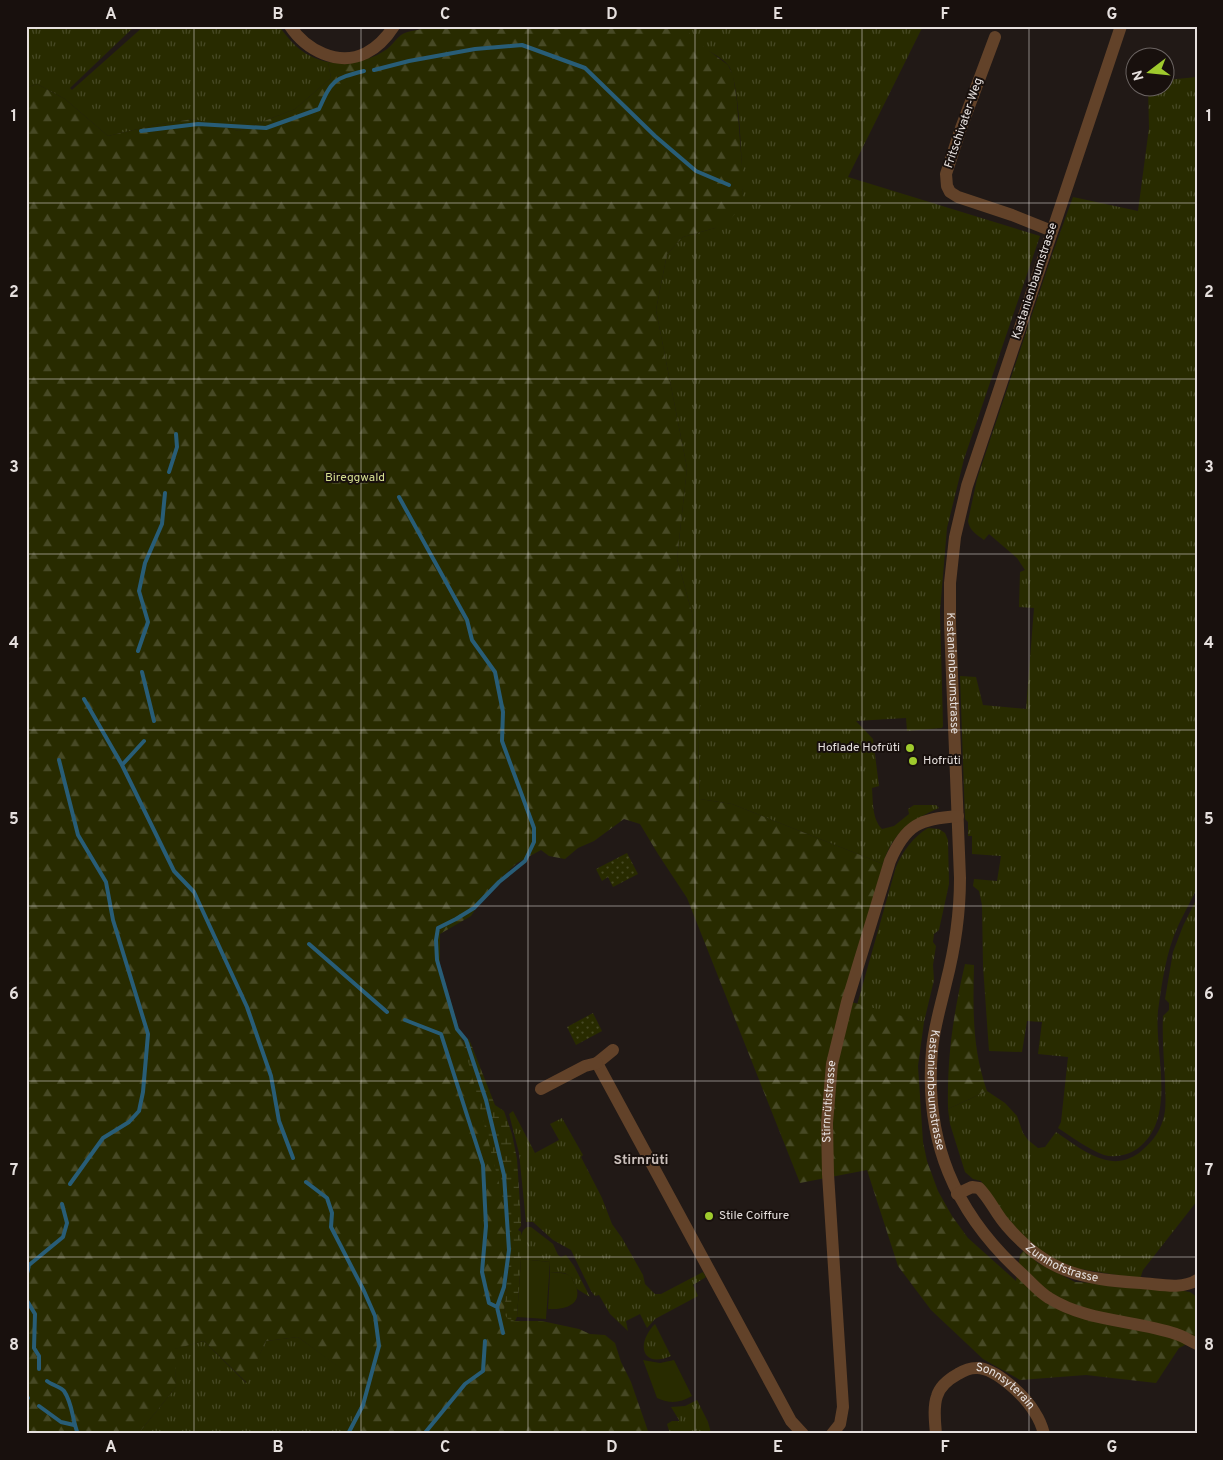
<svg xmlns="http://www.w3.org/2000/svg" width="1223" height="1460" viewBox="0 0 1223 1460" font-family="Overpass,sans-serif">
<defs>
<pattern id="grass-tufts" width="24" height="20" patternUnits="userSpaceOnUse" patternTransform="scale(1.25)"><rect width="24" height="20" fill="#282b00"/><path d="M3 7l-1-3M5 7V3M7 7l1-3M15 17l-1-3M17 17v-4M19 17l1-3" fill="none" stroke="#474925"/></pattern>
<pattern id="forest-firs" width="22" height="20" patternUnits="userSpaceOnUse" patternTransform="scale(1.25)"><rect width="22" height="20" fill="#282b00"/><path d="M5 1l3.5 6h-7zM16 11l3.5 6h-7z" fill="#474925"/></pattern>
<pattern id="wetland-marsh" width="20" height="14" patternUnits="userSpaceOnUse" patternTransform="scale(1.25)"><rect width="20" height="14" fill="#282b00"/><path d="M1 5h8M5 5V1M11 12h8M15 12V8" fill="none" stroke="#474925"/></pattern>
<pattern id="park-dots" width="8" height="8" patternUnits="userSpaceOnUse" patternTransform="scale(1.25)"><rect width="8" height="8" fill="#282b00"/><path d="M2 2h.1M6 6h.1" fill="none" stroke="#474925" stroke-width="1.8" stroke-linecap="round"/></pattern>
</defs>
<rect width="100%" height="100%" fill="#211916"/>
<path fill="url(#grass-tufts)" d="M 26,26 L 135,26 L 70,88 L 72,90 L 144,26 L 279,26 C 292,44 304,57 328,62 L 331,78 L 295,109 L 239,131 L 193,119 L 155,125 L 108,136 L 65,99 L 37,84 L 26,88 Z
M 686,26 L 923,26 L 848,177 L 1040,236 L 964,459 L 947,528 L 940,611 L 943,726 L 942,728 L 907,731 L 906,718 L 856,721 L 873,739 L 879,786 L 872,788 C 873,801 872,819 882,829 L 894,826 L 909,814 L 908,809 L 914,805 L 936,805 L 939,808 C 911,820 892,833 883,864 L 732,804 L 700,799 L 698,739 L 700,696 L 698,656 L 692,613 L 677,559 L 687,468 L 656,310 L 667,254 L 683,237 L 715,228 L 742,198 C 743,175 740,79 728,65 C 719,54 698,48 691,37 C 689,34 688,30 686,26 Z
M 1197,77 L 1197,888 C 1191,901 1184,913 1178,926 C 1166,952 1162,982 1158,1011 C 1154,1054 1178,1119 1137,1149 C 1128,1155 1115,1158 1104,1155 C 1088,1149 1072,1137 1058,1128 L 1061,1122 L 1068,1057 L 1038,1054 L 1042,1022 L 1027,1021 L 1022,1052 L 989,1051 L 983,966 L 982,905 L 979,891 L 973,886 L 974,879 L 997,881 L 1001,856 L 972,854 L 972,836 L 968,836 L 968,822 L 965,819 L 960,676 L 976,677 L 983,705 L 1026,709 L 1034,608 L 1019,607 L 1020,572 L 1025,570 L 1017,558 L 989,534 L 984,540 C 977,535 969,530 968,521 L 977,479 L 1053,252 L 1073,197 L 1138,211 L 1149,128 L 1148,88 L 1166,88 L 1166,80 Z
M 928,828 L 939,829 L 945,833 L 948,840 L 949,884 L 939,930 L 934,934 L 933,942 L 936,946 L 933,965 L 934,980 L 924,1022 L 857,1005 L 896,867 C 903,851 913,837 928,828 Z
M 1197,898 L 1197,1201 L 1143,1270 L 1140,1279 L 1069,1267 L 1045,1256 L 1009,1222 L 995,1204 L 981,1181 L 973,1179 L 965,1172 L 950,1124 L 948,1109 L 987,1091 L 1005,1103 L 1017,1116 L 1023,1133 L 1028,1140 L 1038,1148 L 1045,1147 L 1056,1132 C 1071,1142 1088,1156 1106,1160 C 1118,1163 1129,1160 1139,1153 C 1150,1144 1159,1134 1163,1120 C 1167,1107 1165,1094 1165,1081 C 1164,1059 1162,1038 1163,1016 L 1169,1010 L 1169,1003 L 1165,999 L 1173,952 L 1183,926 Z
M 513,1111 L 535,1153 L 559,1140 L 550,1124 L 562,1118 L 583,1155 L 581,1157 L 602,1198 L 612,1224 L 622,1238 L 643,1275 L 645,1284 L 655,1294 L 661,1294 L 703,1272 L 706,1277 L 693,1285 L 698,1296 L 655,1319 L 647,1328 L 640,1314 L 626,1321 L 628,1331 L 610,1314 L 599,1295 L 595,1296 L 591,1291 L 571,1250 L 553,1240 L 533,1222 L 526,1222 L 519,1153 L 509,1114 Z
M 527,1227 L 531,1227 L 553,1244 L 558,1255 L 561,1257 L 566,1255 L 574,1266 L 590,1297 L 577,1289 L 572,1278 L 565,1273 L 550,1272 L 550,1262 L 521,1259 C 521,1249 517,1233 527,1227 Z
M 655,1324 L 671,1356 C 641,1369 636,1343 655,1324 Z
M 298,1337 L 361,1383 L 353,1434 L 138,1434 L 176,1387 L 174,1349 L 204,1341 L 246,1383 L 266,1341 Z
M 697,1400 L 708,1422 L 711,1433 L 670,1434 L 667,1424 L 672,1421 L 679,1421 L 679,1420 L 671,1407 L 685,1406 Z"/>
<path fill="url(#forest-firs)" d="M 430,26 L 686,26 L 692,38 L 728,65 L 733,75 L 737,102 L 743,179 L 742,198 L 740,208 L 729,221 L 715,228 L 683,237 L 667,254 L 656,310 L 687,468 L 677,559 L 692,613 L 698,656 L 700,696 L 698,739 L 700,799 L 732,804 L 883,864 L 844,1000 L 924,1022 L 918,1066 L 923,1142 L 927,1161 L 938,1191 L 952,1216 L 968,1238 L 1016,1281 L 1020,1255 L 1024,1250 L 1038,1263 L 1075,1282 L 1153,1286 L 1190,1292 L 1197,1297 L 1197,1339 L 1179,1348 L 1156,1383 L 1086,1375 L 1020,1380 L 983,1359 L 931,1310 L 898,1266 L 867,1170 L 800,1183 L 687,898 L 658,854 L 640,824 L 624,819 L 594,841 L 578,848 L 565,859 L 549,856 L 541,850 L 517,863 L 489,889 L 471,916 L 440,934 L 440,966 L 482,1104 L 504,1203 L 510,1254 L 504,1314 L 515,1321 L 542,1321 L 579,1329 L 590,1334 L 605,1335 L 615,1343 L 621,1362 L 631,1382 L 649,1434 L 353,1434 L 360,1383 L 298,1337 L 266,1341 L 247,1383 L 204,1341 L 175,1349 L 176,1387 L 138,1434 L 26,1434 L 26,88 L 37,84 L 65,99 L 108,136 L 155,125 L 193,119 L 239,131 L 295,109 L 331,78 L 328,62 C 347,65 371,61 387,49 C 392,45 396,39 401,35 C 407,30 421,31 430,26 Z
M 965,964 L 974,965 C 973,1010 972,1048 987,1091 L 948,1109 C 947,1056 953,1016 965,964 Z"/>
<path fill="url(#wetland-marsh)" d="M 469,1039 L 495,1105 L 504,1111 L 512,1134 L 517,1159 L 521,1219 L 521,1226 L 518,1230 L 521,1232 L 521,1259 L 517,1317 L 515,1321 L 508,1319 L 504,1314 L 510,1254 L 504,1203 L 463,1041 Z"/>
<path fill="url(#park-dots)" d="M 627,853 L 638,874 L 613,887 L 608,877 L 602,881 L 596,869 Z
M 593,1013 L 602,1031 L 576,1045 L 567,1027 Z"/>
<path fill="#282b00" d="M 521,1259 L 550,1262 L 546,1319 L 517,1317 Z
M 550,1272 C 557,1273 565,1272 570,1276 C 573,1278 574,1283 576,1286 C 583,1306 563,1310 548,1309 Z
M 643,1360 L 660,1363 L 674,1360 L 692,1396 C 680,1403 670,1404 657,1398 Z"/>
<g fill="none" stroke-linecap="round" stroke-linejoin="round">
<path stroke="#285d77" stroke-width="4" d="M 374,70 L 409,61 L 475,49 L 522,45 L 585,68 L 655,136 L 696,171 L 729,185
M 141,131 L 198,124 L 266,128 L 319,109 C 332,80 333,79 364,71
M 169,472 L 177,447 L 176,434
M 399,497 L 467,620 L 472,640 L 495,672 L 503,712 L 502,741 L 534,828 L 534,842 L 525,861 L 499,882 L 474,908 L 456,919 L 438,928 L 436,940 L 437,960 L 457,1029 L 466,1040 L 486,1100 L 504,1175 L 509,1250 L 504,1287 L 497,1307 L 503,1333
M 138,651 L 148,622 L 139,591 L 145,563 L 162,524 L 165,493
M 142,672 L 154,721
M 84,699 L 122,765 L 174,871 L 194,892 L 247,1007 L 271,1076 L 279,1121 L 293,1158
M 59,760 L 78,835 L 106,882 L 113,920 L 148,1034 L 143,1092 L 139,1111 L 129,1122 L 103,1138 L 70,1184
M 122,765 L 144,741
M 309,944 L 387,1012
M 405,1020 L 441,1034 L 483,1165 L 486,1226 L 482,1272 L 489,1303 L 497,1307
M 306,1182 L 327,1198 L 332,1213 L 331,1227 L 364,1291 L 375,1316 L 379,1346 L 363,1405 L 348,1434
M 26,1278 L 29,1265 L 63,1237 L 67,1223 L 62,1204
M 26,1299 L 35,1314 L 34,1348 L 39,1356 L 39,1369
M 47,1381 C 52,1385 61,1387 64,1391 C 73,1404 72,1420 78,1434
M 26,1396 L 28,1398
M 39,1406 L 61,1422 L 74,1425
M 424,1434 L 465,1384 L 483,1371 L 485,1341"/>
<g stroke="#624229" stroke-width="12">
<path d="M 290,26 C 306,50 338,67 366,53 C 378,47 387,37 394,26"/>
<path id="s1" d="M 1121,26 L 967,486 L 955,537 L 950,583 L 950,624 L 960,878 C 960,914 955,948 946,983 C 941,1005 934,1027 932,1050 C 924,1140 954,1212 1021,1273 C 1030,1281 1039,1292 1049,1298 C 1087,1322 1135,1320 1176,1334 C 1183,1336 1190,1341 1197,1344"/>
<path d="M 995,37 L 961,128 L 946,174 L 947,186 L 950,192 L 958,197 L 1012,215 L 1052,231"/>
<path d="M 613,1050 L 597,1063 L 777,1395 L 791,1421 L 803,1434"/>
<path d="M 541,1089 L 585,1066 L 597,1063"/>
<path id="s2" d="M 957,1194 L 972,1187 L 979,1188 C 990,1199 996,1214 1006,1225 C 1047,1273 1081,1279 1141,1283 C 1159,1284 1181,1290 1197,1280"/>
<path id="s3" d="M 832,1434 L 840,1424 L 843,1407 L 828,1174 L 827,1123 L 832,1064 L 847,1002 L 890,861 C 906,824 920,819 958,816"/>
<path id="s4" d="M 936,1434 C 935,1422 933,1407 937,1396 C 940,1386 949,1379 958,1374 C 963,1371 970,1368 976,1368 C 995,1367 1026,1397 1035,1413 C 1039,1419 1042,1426 1044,1434"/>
</g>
</g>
<path fill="none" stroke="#e6e0de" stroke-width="1" stroke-opacity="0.55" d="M 194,26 L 194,1434M 361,26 L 361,1434M 528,26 L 528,1434M 695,26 L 695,1434M 862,26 L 862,1434M 1029,26 L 1029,1434M 26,203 L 1197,203M 26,379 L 1197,379M 26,554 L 1197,554M 26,730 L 1197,730M 26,906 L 1197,906M 26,1081 L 1197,1081M 26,1257 L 1197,1257"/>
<g fill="#9fca2d" stroke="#18100d" stroke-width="2">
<circle cx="910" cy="748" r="5"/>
<circle cx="913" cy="761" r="5"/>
<circle cx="709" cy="1216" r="5"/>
</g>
<g text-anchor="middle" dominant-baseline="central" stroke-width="4" stroke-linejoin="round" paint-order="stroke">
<g font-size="12" fill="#e6e0de" stroke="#18100d">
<text transform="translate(964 123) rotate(-71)">Fritschivater-Weg</text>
<text transform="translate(1035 281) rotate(-72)">Kastanienbaumstrasse</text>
<text stroke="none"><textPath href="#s1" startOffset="674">Kastanienbaumstrasse</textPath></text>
<text stroke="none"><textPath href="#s1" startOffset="1094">Kastanienbaumstrasse</textPath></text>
<text stroke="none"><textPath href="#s3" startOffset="336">Stirnrütistrasse</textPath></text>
<text stroke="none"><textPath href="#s2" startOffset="139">Zumhofstrasse</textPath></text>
<text stroke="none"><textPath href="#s4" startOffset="124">Sonnsyterain</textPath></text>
</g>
<g font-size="12" fill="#d5de90" stroke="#18100d">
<text x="355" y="478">Bireggwald</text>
</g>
<g font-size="12" fill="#e6e0de" stroke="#18100d" text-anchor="start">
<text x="900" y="748" text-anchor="end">Hoflade Hofrüti</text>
<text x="923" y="761">Hofrüti</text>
<text x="719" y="1216">Stile Coiffure</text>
</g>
<g font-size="14" font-weight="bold" fill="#cabfbb" stroke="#18100d">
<text x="641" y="1160">Stirnrüti</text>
</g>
</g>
<rect width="1223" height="1460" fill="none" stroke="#18100d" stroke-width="55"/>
<g transform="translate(1150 72) rotate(254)"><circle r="24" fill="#18100d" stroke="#6a6361"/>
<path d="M0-4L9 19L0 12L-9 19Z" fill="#9fca2d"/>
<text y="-8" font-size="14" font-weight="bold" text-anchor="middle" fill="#e6e0de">N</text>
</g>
<rect x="28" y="28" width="1168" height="1404" fill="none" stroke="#e6e0de" stroke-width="2"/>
<g font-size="16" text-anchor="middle" font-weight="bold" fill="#e6e0de">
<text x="111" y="19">A</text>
<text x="278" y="19">B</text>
<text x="445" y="19">C</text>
<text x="612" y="19">D</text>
<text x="778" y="19">E</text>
<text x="945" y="19">F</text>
<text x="1112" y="19">G</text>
<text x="14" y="121">1</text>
<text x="1209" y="121">1</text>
<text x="14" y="297">2</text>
<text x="1209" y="297">2</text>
<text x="14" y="472">3</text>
<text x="1209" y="472">3</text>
<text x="14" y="648">4</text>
<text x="1209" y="648">4</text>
<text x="14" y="824">5</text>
<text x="1209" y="824">5</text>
<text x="14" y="999">6</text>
<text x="1209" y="999">6</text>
<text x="14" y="1175">7</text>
<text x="1209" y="1175">7</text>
<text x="14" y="1350">8</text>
<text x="1209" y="1350">8</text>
<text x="111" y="1452">A</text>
<text x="278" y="1452">B</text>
<text x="445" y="1452">C</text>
<text x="612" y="1452">D</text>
<text x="778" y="1452">E</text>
<text x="945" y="1452">F</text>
<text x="1112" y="1452">G</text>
</g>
</svg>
